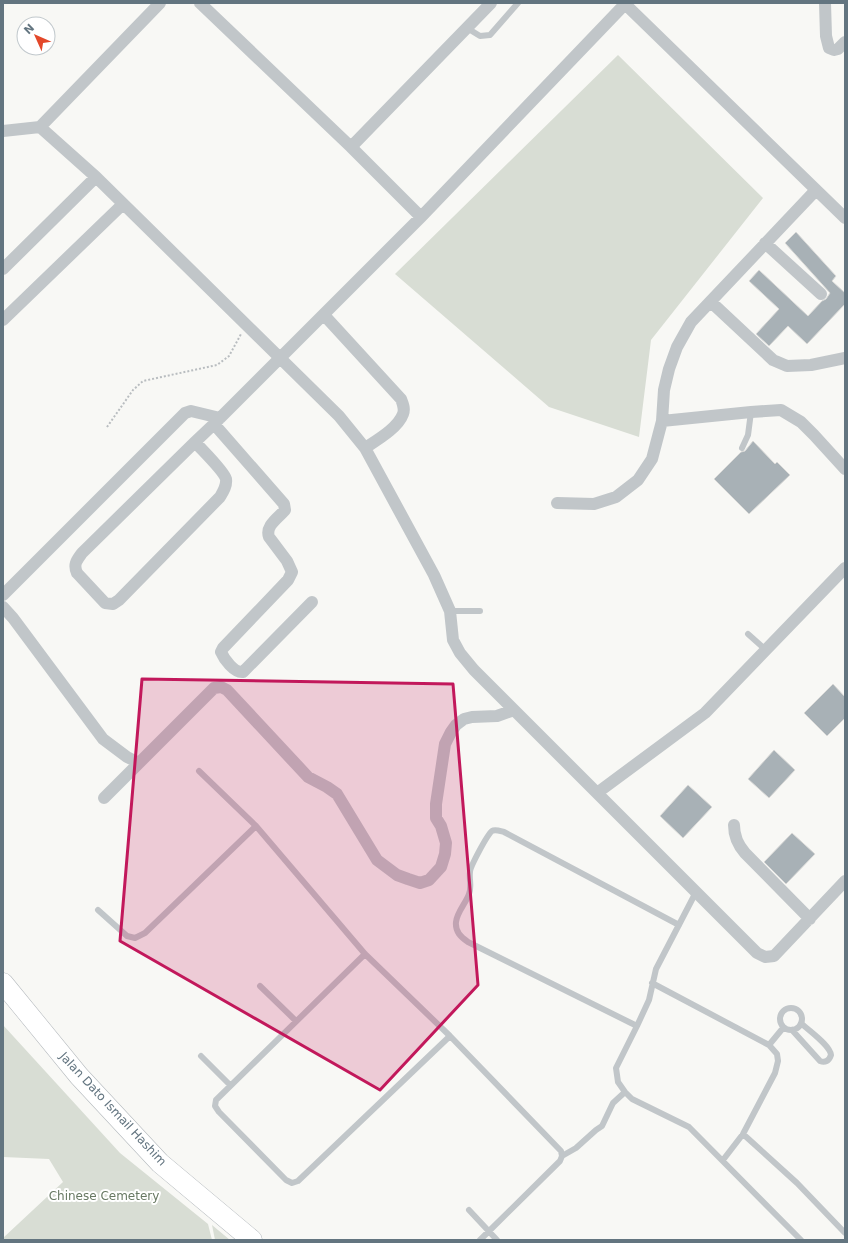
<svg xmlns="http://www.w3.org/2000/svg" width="848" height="1243" viewBox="0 0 848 1243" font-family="'DejaVu Sans',sans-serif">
<rect width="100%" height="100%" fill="#f8f8f5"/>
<path fill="#d8ddd4" d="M 618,55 L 763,198 L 651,340 L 639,437 L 549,407 L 395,274 Z
M 3,1025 L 120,1153 L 208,1224 L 212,1240 L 3,1240 L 3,1238 L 63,1182 L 49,1159 L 3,1157 Z
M 212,1225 L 230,1240 L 215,1240 Z"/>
<path fill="#a8b1b6" stroke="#dadad8" d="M 796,232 L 836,276 L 832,281 L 845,293 L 845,304 L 807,344 L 788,326 L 769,346 L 756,334 L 779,309 L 749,281 L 759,270 L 808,316 L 822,301 L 826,299 L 830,293 L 785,243 Z
M 753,441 L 775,464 L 777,462 L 790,475 L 749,514 L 714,479 L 741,452 L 745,451 Z
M 833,684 L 845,697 L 845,718 L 827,736 L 804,713 Z
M 774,750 L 795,770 L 769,798 L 748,779 Z
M 688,785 L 712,807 L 683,838 L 660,816 Z
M 792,833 L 815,854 L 786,884 L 764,862 Z"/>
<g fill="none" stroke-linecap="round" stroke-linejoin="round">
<defs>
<path id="primary" d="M 3,983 L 79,1076 L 160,1163 L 252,1240"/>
</defs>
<use href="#primary" stroke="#b3b8bc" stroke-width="21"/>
<path stroke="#b9bdc0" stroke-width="2" stroke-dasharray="2 2" stroke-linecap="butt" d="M 107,427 L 133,390 L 143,381 L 217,365 L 229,356 L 241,334"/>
<path stroke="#c1c6c9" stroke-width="6" d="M 467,28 L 480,36 L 490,35 L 518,3
M 742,448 L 748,435 L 751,412
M 450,611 L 480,611
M 748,634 L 766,650
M 199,771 L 256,826 L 365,954 L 450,1036 L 561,1151 L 562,1156 L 560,1161 L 480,1240
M 696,892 L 656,969 L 649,1000 L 637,1026 L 616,1068 L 618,1082 L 625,1092 L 632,1099 L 689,1127 L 801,1240
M 98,910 L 127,936 L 135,938 L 145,933 L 256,826
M 365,954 L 216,1100 L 215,1106 L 219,1112 L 286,1180 L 292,1183 L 298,1181 L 450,1036
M 652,983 L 769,1045 L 777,1054 L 778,1061 L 775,1073 L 743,1134 L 723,1160
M 260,986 L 296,1021
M780 1019a11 11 0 1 1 22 0a11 11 0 1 1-22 0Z
M 637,1026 L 468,942 C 461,937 455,932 456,922 C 457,912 466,903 469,894 C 472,887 469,880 470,872 C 470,867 487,835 492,831 C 495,829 500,831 504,832 L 679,925
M 792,1030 L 820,1061 C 825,1063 829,1061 831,1055 C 830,1045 809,1031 801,1023
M 769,1045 L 783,1028
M 201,1056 L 230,1085
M 743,1134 L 797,1183 L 845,1233
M 562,1156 L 576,1148 L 596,1130 L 602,1126 L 613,1103 L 625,1092
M 469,1210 L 497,1240"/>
<path stroke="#c1c6c9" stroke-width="12" d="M 200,3 L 351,147 L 421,217
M 624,3 L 845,218
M 825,3 L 826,36 L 829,48 L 834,50 L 838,49 L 845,42
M 40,127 L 96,177 L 339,416 L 365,448 L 434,575 L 450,611 L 453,640 L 460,653 L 474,670 L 757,953 L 765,957 L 774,956 L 845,881
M 3,131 L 40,127 L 160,3
M 351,147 L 491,3
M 765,243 L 821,294
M 3,269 L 96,177
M 711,302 L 773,360 L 787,366 L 811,365 L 845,358
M 324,315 L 401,399 C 403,404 405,409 403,414 C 398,428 377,440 365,448
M 3,320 L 123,204
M 662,421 L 751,412 L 781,410 L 801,422 L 814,435 L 845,469
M 214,424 L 284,504 L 285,510 C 278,518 265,526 269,537 L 287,561 L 292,572 L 288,580 L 223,648 L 221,652 C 224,659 234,673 243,672 L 312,602
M 195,442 C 202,450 224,471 226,479 C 227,486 223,492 220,497 L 119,600 L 113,604 L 105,603 L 77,573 C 73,564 77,560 82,553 L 195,442 L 214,424 L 421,217 L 625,4
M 557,503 L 594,504 L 616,497 L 638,480 L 652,459 L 662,421 L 664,390 L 669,369 L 677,347 L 691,322 L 816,190
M 3,595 L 185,413 L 191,411 L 220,418
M 3,607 L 13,618 L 103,739 L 127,757 L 139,763
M 597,793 L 705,713 L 845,568
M 104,798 L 214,688 L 221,687 L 227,690 L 308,777 L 327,787 L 337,794 L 377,860 L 397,875 L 408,879 L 420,883 L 429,880 L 441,867 L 445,854 L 446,843 L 441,826 L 436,818 L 436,804 L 445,744 L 451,732 L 456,725 L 464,719 L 472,717 L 497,716 L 514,710
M 734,825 C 734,836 738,845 745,853 L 810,919"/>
<use href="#primary" stroke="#fff" stroke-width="20"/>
</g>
<path fill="#c2185b" fill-opacity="0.2" stroke="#c2185b" stroke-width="3" stroke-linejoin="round" d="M 142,679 L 453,684 L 478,985 L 380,1090 L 120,941 Z"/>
<g text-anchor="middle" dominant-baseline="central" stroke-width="4" stroke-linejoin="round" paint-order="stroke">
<g font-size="12" fill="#637580" stroke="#fff">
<text transform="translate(113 1109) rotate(47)">Jalan Dato Ismail Hashim</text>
</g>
<g font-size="12" fill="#677862" stroke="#fff">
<text x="104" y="1196">Chinese Cemetery</text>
</g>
</g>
<rect width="848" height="1243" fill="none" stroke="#637580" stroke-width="8"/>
<g transform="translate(36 36) rotate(315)"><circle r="19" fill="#ffffff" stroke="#c1c8cc"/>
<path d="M0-3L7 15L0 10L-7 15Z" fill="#e3482a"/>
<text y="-6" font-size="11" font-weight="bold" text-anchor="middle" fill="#637580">N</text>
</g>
</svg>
